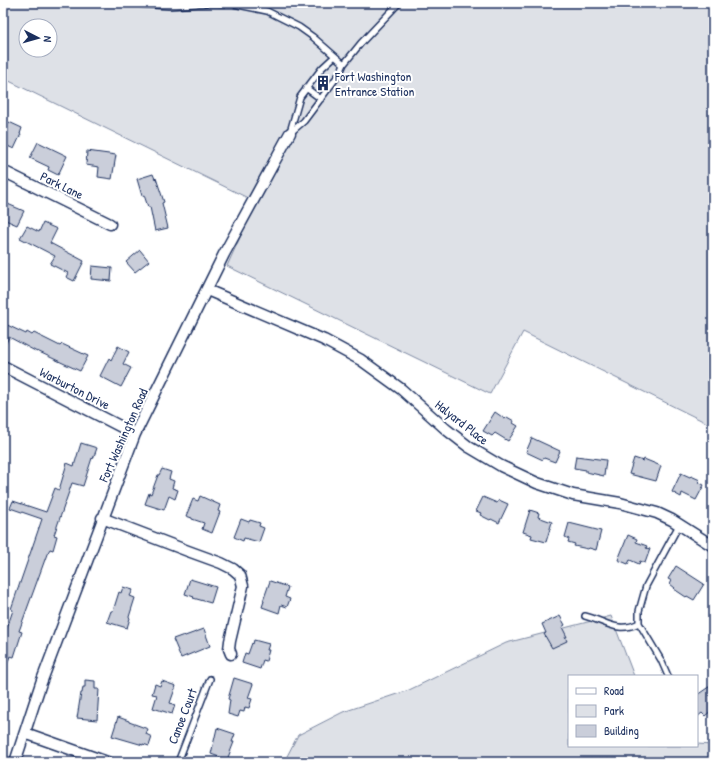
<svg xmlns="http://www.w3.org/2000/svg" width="716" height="765" viewBox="0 0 716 765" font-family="'Patrick Hand',sans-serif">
<rect width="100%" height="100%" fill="#fff"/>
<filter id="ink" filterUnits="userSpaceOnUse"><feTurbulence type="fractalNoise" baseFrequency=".025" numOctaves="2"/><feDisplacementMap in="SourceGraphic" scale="8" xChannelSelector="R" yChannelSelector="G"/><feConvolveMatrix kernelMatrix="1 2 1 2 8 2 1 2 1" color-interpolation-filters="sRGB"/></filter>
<g filter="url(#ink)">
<path fill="#dee1e7" stroke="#7c88a2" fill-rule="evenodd" d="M 3,3 L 713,3 L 713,426 L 523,332 L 490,394 L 227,266 L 256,202 L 3,78 ZM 26,26 L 50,26 L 50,50 L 26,50 Z
M 611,616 L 634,676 L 569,676 L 569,746 L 697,746 L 697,744 L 713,745 L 713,762 L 284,762 L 298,735 L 343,712 L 409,690 L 506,643 Z"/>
<path fill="#caceda" stroke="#1b2f5e" d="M 9,122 L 22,128 L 20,134 L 21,134 L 14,149 L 3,144 L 3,126 L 6,128 Z
M 38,142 L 67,156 L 58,175 L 48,170 L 49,167 L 30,158 Z
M 87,151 L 116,155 L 112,179 L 98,177 L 99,167 L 86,165 Z
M 153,174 L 155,179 L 156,178 L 164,202 L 162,203 L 168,228 L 155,231 L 150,207 L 148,207 L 144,195 L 142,196 L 137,179 Z
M 3,202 L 24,211 L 17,225 L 3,219 Z
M 43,223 L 57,229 L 50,243 L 84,261 L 74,281 L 66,277 L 68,273 L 50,264 L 55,256 L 20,238 L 27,226 L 39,232 Z
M 140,250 L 149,261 L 135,272 L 126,262 Z
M 92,266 L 112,268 L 111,281 L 91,279 Z
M 3,323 L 26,334 L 27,332 L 32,335 L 34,333 L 60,346 L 62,344 L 88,356 L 80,371 L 37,351 L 37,352 L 9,337 L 3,349 Z
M 118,346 L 129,352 L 123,364 L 131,368 L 121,387 L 100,376 L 109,358 L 111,360 Z
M 495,412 L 505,419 L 507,417 L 514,421 L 513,423 L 518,426 L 508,441 L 495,433 L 492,436 L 483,431 Z
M 532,438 L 560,451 L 555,462 L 544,458 L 543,460 L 526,452 Z
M 81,443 L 97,448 L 93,459 L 92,458 L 83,486 L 72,483 L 54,535 L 57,536 L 53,550 L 50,549 L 47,554 L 19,631 L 22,632 L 14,657 L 10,656 L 4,673 L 3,673 L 3,640 L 13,610 L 11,609 L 42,519 L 10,508 L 13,501 L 46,512 L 55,488 L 59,490 L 67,463 L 74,466 Z
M 576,456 L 606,460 L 604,476 L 586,472 L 586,470 L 574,468 Z
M 634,458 L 643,461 L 644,459 L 661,466 L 656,481 L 629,474 Z
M 162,469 L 171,472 L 169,479 L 174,481 L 172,488 L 178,490 L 175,499 L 169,496 L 164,510 L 145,504 L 149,493 L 151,494 L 158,475 L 159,475 Z
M 681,473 L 690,477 L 691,476 L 700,480 L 698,482 L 704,485 L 696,500 L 682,493 L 681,497 L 672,492 Z
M 200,496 L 220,505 L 218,511 L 220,512 L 212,533 L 202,529 L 204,523 L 192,519 L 192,518 L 186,516 L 193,499 L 198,501 Z
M 483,497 L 497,503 L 499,500 L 508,504 L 499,523 L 491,519 L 490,520 L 480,515 L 481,513 L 476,511 Z
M 530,510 L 539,513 L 538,517 L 552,522 L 546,542 L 531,538 L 532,535 L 523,532 Z
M 241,519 L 249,522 L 250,520 L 260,523 L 259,526 L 264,528 L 259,542 L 244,538 L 243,541 L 234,537 Z
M 569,523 L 601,531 L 596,550 L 589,548 L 588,549 L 574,546 L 575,544 L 568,542 L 569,539 L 565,537 Z
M 628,535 L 637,539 L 636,542 L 647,546 L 646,548 L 650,549 L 645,563 L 640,561 L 639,564 L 630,560 L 628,564 L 618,560 Z
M 676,566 L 704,584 L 694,600 L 687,596 L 686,597 L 674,589 L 675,588 L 670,584 L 672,581 L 668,579 Z
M 190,579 L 216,587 L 211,603 L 193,598 L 194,597 L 185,594 Z
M 270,581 L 288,587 L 285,597 L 290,599 L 287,607 L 281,605 L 279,613 L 262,607 L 264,601 L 263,601 Z
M 123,587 L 133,590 L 130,596 L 135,598 L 129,617 L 130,618 L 127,628 L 107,622 L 111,611 L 113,611 L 119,592 L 121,593 Z
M 560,616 L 565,625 L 562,627 L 567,637 L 565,637 L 567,641 L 552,648 L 544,634 L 546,633 L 542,624 Z
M 204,629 L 210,646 L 181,658 L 173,639 L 184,635 L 185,636 Z
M 254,640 L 269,644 L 267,650 L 269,650 L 266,661 L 263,660 L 260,669 L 242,663 L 245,653 L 248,654 L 252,643 L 253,644 Z
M 234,678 L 253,684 L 248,698 L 252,699 L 249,708 L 245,707 L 244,712 L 240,711 L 238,717 L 228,714 L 230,700 L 228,699 Z
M 85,680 L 95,681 L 95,689 L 99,689 L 97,720 L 77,718 L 81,693 L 82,693 L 83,687 L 85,687 Z
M 162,681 L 176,686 L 170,703 L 175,705 L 172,714 L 153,708 L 157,695 L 152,694 L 155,684 L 160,686 Z
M 713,684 L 713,703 L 710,706 L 712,710 L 705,716 L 702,713 L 697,717 L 697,695 Z
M 118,717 L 129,721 L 129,722 L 148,729 L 146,734 L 152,737 L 149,746 L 143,744 L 143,745 L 112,736 Z
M 217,728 L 235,734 L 232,742 L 234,742 L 227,760 L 211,754 Z"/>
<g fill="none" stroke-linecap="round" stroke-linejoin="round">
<defs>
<path id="lane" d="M 124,3 L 169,6 L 212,3 L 233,4 L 267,11 L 299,27 L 313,37 L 344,64
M 306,88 L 321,99
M 290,132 L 300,97 L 322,68 L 335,56
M 290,133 L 304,121 L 340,73 L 344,64 L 361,43 L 399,3
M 585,616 C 606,621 617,634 639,623
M 668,676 L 661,660 L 639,623 L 639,611 L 646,586 L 679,525
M 178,762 L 210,679"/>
<path id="street" d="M 3,171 L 110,224
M 207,290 L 324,340 L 361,360 L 401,389 L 447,430 L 469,447 L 501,466 L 537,483 L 573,495 L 620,503 L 657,513 L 672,520 L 713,546
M 3,366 L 135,434
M 102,518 L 188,551 L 221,563 L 233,569 L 240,575 L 243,586 L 230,641 L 229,649 L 231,654
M 25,733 L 107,762
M 15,762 L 41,683 L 135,434 L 224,254 L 290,133"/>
</defs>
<use href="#lane" stroke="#1b2f5e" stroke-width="8"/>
<use href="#street" stroke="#1b2f5e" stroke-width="13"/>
<use href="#lane" stroke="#fff" stroke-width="5"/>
<use href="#street" stroke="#fff" stroke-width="10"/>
</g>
</g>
<defs>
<symbol id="building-bare" viewBox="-9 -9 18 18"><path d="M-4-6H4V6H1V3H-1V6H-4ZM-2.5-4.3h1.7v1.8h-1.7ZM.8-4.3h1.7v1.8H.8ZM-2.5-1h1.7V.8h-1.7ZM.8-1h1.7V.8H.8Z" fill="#1b2f5e" stroke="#fff" stroke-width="2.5" paint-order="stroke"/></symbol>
</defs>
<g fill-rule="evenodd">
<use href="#building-bare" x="312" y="72" width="22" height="22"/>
</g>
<g text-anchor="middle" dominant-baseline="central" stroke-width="4" stroke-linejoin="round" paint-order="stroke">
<g font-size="13" fill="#1b2f5e" stroke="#fff" text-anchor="start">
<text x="335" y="76">Fort Washington<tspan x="335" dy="15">Entrance Station</tspan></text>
</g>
<g font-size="13" fill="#1b2f5e" stroke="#fff">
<text transform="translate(62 185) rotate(26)">Park Lane</text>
<text transform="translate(75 388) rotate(27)">Warburton Drive</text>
<text transform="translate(462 422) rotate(38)">Halyard Place</text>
<text transform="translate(123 435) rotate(-66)">Fort Washington Road</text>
<text transform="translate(182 716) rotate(-69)">Canoe Court</text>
</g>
</g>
<rect width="716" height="765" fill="none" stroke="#fff" stroke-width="16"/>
<rect x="8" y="8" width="700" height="749" fill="none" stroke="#1b2f5e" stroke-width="1.5" filter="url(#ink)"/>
<rect x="568" y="675" width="130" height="72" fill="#ffffff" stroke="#a4acbf"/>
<rect x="576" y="688" width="20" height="6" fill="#ffffff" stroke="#a4acbf"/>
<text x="604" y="695" font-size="12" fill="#1b2f5e">Road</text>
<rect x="576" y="705" width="20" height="12" fill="#dee1e7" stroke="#a4acbf"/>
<text x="604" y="715" font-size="12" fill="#1b2f5e">Park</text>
<rect x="576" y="725" width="20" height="12" fill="#caceda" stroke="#a4acbf"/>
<text x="604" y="735" font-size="12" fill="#1b2f5e">Building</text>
<g transform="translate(38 38) rotate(96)"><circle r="19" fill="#ffffff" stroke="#a4acbf"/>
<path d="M0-3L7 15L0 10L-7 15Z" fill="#1b2f5e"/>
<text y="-6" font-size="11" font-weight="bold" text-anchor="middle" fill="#1b2f5e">N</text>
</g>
</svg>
